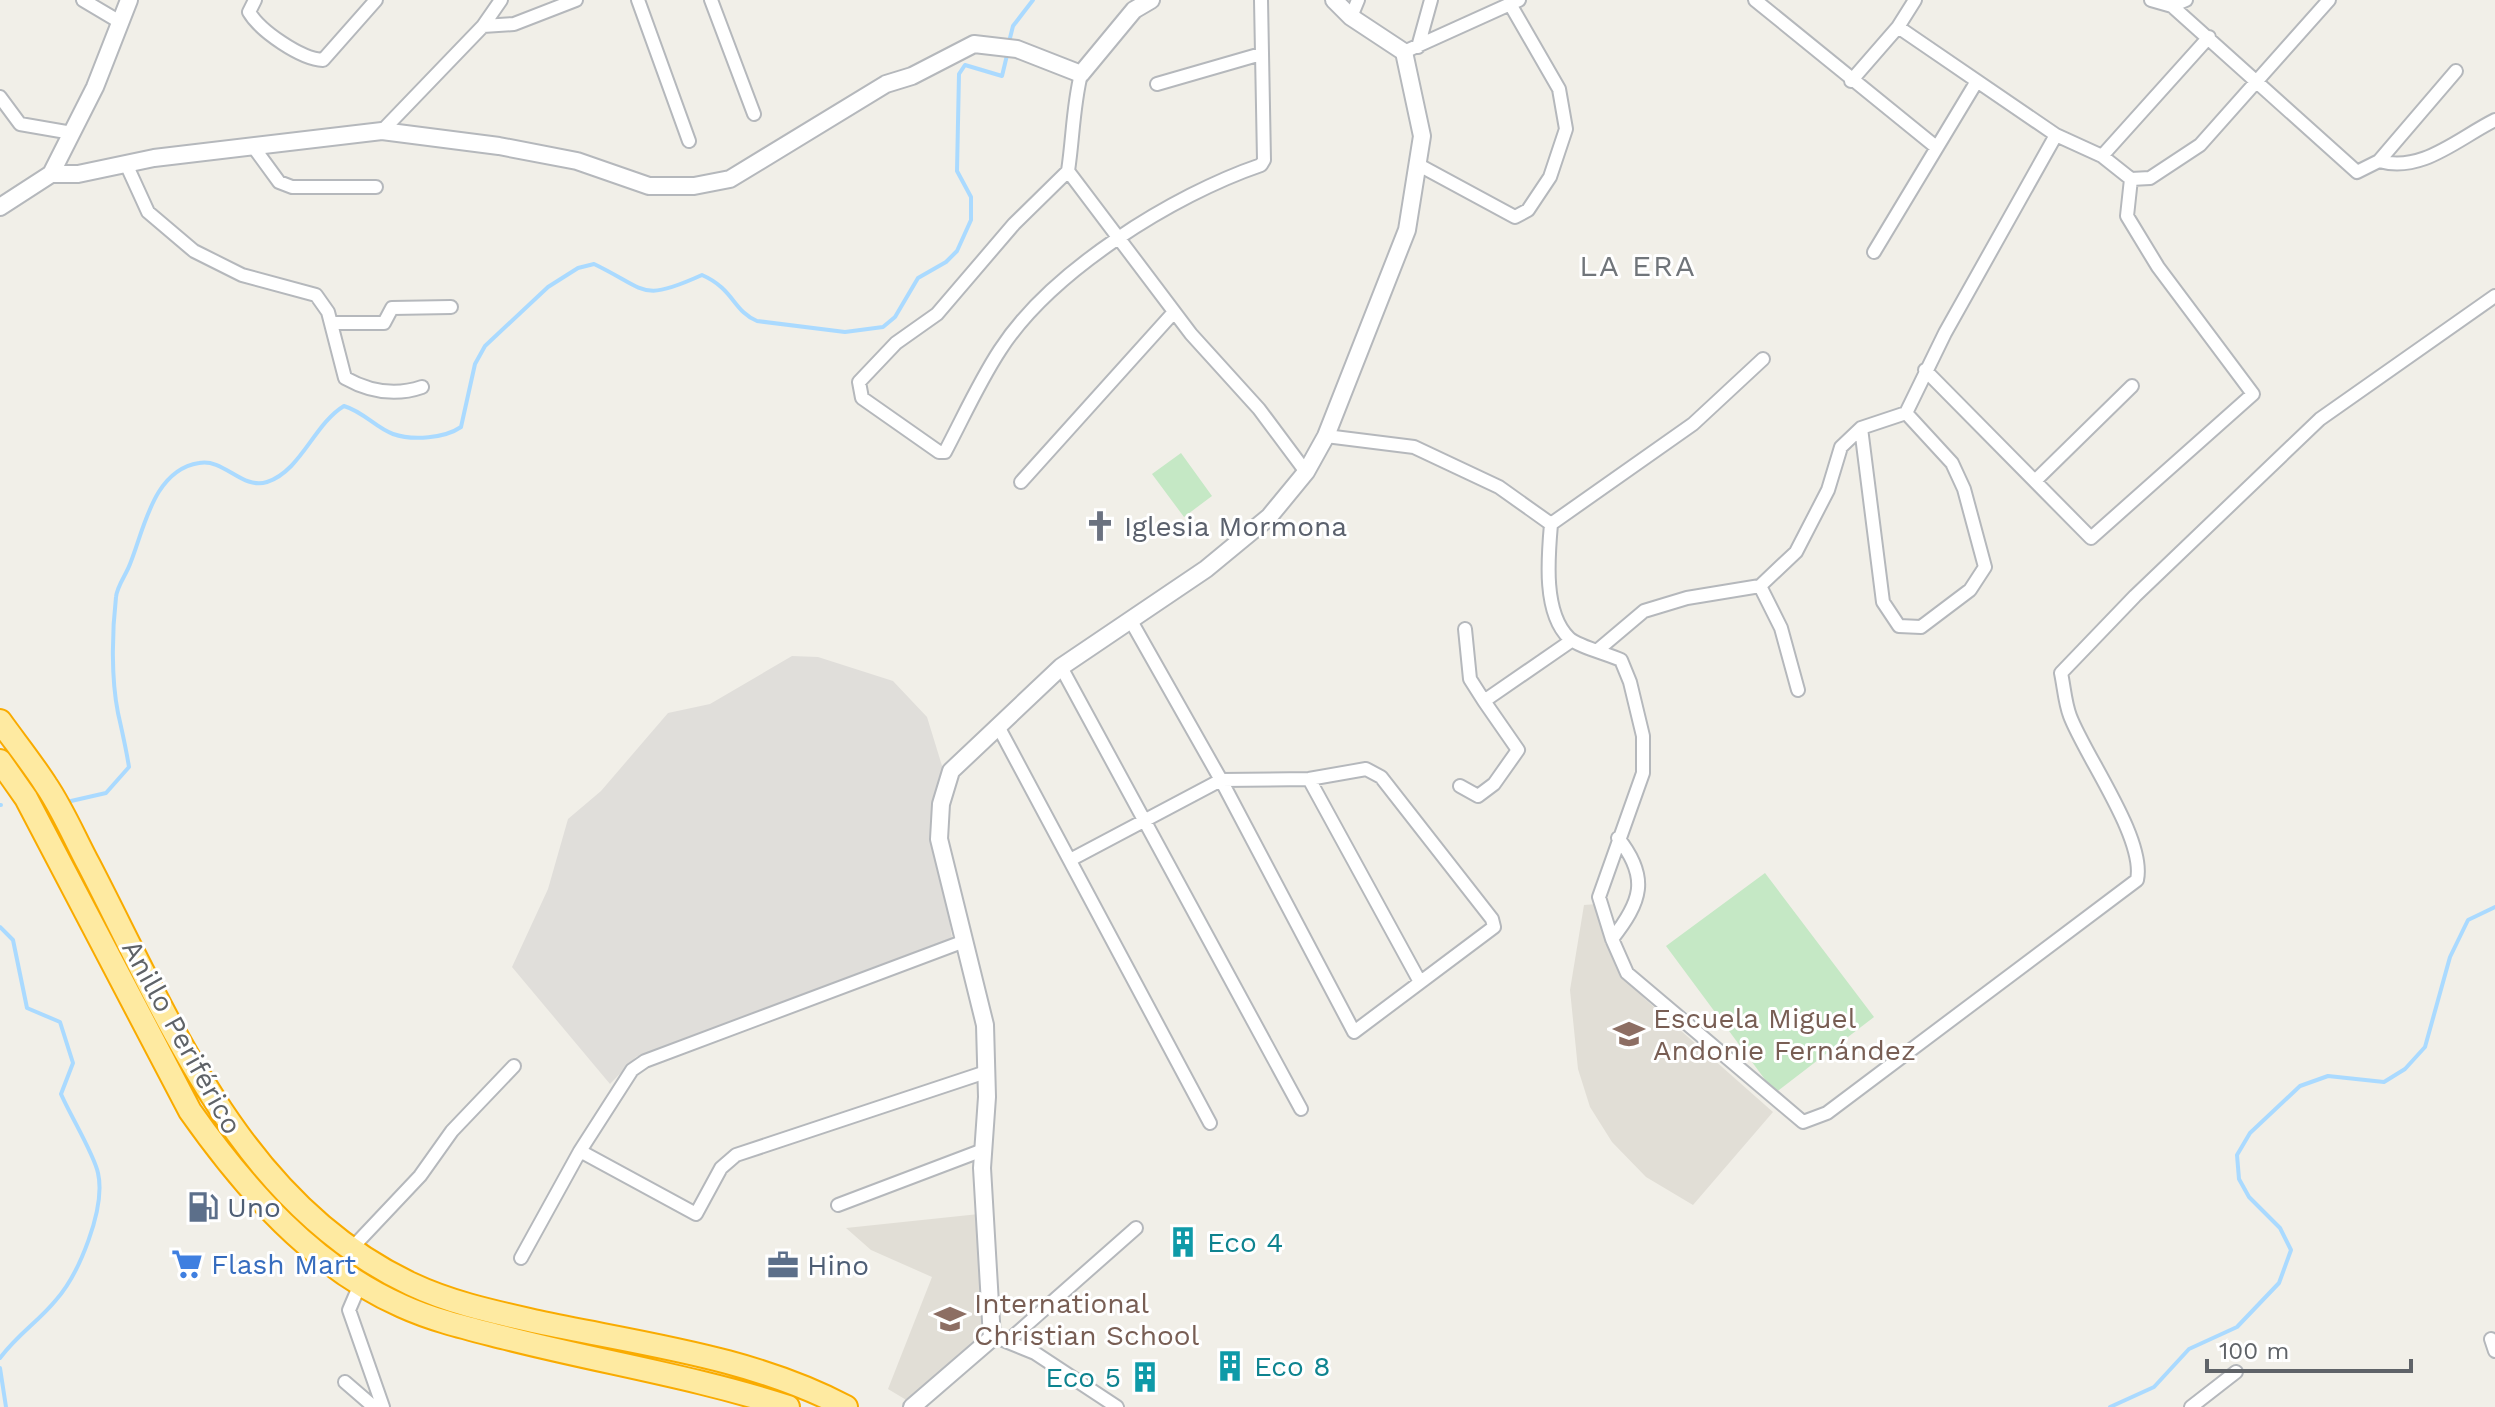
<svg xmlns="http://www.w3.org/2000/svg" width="2495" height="1407" viewBox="0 0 2495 1407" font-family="'Work Sans',sans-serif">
<rect width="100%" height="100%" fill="#f1efe8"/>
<path fill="#e0deda" d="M 792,656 L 818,657 L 893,681 L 927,717 L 943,769 L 933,803 L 952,938 L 636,1057 L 610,1084 L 512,967 L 548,889 L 568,819 L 601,791 L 668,713 L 710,704 Z"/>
<path fill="#e1ded6" d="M 1597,904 L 1623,974 L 1645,999 L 1773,1112 L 1693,1205 L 1646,1177 L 1612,1142 L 1590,1107 L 1578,1069 L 1570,990 L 1584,905 Z
M 979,1214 L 985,1299 L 982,1338 L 908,1401 L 888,1389 L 932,1277 L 871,1250 L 846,1228 Z"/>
<path fill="#c5e8c5" d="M 1181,453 L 1212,496 L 1184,517 L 1152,474 Z
M 1765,873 L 1874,1017 L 1775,1093 L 1666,946 Z"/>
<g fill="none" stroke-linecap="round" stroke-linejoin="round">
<path stroke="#aadaff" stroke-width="4" d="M 1009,42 L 1013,26 L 1033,0
M 71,801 L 106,793 L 129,767 C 126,748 122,731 118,713 C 111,678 112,632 116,597 C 117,586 126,575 130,564 C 144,530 153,470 199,463 C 224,458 242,490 267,482 C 301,471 314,424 344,406 C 364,412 376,428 393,434 C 413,441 445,438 461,427 L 475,364 L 485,346 L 548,287 L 578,268 L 594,264 C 648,290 640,303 702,275 C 734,289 733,311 757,321 L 845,332 L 883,327 L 895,317 L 918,278 L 946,262 L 957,251 L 971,220 L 971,197 L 957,171 L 959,74 L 965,65 L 1002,76 L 1008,51
M 0,805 L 1,805
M 0,927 L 13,940 L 27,1008 L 60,1022 L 73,1063 L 61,1094 C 70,1115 94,1154 98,1173 C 106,1208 79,1274 56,1300 C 38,1322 19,1333 0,1358
M 0,1368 L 6,1407
M 2110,1407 L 2154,1387 L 2189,1349 L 2237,1327 L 2279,1283 L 2291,1250 L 2280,1228 L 2249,1197 L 2239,1179 L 2237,1155 L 2250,1133 L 2300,1086 L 2328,1076 L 2384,1082 L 2405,1069 L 2425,1047 L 2450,957 L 2468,920 L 2495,907"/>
<defs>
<path id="minor" d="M 83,0 L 120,22
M 255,0 L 249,12 C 260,31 301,59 323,60 L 376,0
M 638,0 L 689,141
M 711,0 L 754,114
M 1755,0 L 1936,147
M 2151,0 L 2172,6 L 2186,0
M 2172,6 L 2357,172 L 2379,161 L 2456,71
M 1351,17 L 1358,0
M 483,26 L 514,24 L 576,0
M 1898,27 L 2056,135 L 2102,156 L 2131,179 L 2150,178 L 2200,145 L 2329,0
M 1418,47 L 1431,0
M 1404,52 L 1519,0
M 1081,74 C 1073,106 1073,138 1068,171 L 1191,334 L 1259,409 L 1306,472
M 1851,81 L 1898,27 L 1915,0
M 1157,84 L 1261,54
M 0,97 L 20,124 L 72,133
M 382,131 L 483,26 L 501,0
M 252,145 L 279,182 L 292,187 L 376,187
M 2102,156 L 2209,37
M 2379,161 C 2422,173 2457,139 2495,120
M 1417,164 L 1515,217 L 1528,210 L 1550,177 L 1566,129 L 1559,89 L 1510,4
M 127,166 L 148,212 L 194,251 L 242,275 L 316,295 L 328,312 L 345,378 C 370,392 396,396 422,387
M 1068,171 L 1014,224 L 937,314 L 896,343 L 859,382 L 862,398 L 939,452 L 945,452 C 963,418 979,382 1000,350 C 1051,271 1173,195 1261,165 L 1264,160 L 1261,0
M 1874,252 L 1977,81
M 331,323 L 384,323 L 392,308 L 451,307
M 1925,370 L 2091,538 L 2253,394 L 2158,267 L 2127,216 L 2131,179
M 1861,428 L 1883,602 L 1899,626 L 1921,627 L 1970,590 L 1985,567 L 1964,489 L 1952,463 L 1906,413
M 1326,436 L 1414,447 L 1499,487 L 1551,524 C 1548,558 1543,613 1569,638 C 1577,646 1608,654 1621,660 L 1630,682 L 1643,736 L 1643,773 L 1599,897 L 1612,939 L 1627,973 L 1803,1122 L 1827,1113 L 2137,880 C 2146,839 2085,756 2070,716 C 2065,703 2064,687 2061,673 L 2135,596 L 2320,419 L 2495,296
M 2035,481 L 2132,386
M 1021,482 L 1174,312
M 1551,524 L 1693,424 L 1763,359
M 1760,586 L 1781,628 L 1798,690
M 1465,629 L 1470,679 L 1484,701
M 1599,649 L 1644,611 L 1687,598 L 1760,586 L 1796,552 L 1828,490 L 1841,447 L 1861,428 L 1906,413 L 1945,333 L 2056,135
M 1061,667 L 1301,1109
M 999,728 L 1210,1123
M 1309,779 L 1420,982
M 1460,786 L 1478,796 L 1494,784 L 1518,750 L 1484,701 L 1571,641
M 1070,860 L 1221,780 L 1309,779 L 1366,769 L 1381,777 L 1492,919 L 1494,927 L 1354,1032 L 1221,780 L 1131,621
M 1612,939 C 1641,902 1650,878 1618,838
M 580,1151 L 696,1214 L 721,1168 L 736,1155 L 986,1072
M 838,1205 L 983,1150
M 352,1248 L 420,1176 L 452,1131 L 514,1066
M 521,1258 L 580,1151 L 632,1070 L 645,1061 L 962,942
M 361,1282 L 349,1310 L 383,1407
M 2491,1339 L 2495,1351
M 1003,1340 L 1035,1353 L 1117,1407
M 1008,1341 L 1136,1228
M 345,1382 L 374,1407
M 2191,1407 L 2236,1372"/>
<path id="tertiary" d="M 51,174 L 78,174 L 154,158 L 382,131 L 499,146 L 577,161 L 649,186 L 694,186 L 730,179 L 886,84 L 912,76 L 974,44 L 1017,49 L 1081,74 L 1134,10 L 1151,0
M 0,207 L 51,174 L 95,87 L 129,0
M 912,1407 L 992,1338 L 982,1168 L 987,1097 L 985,1025 L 939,839 L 941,804 L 951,771 L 1061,667 L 1206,569 L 1269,517 L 1306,472 L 1326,436 L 1407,230 L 1422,136 L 1404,52 L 1351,17 L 1334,0"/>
<path id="trunk" d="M 0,721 C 15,742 32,763 46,785 C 63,810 75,839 89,865 C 170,1021 241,1204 411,1284 C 451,1303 494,1312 538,1322 C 641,1344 752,1357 846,1407
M 0,761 L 26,798 L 190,1111 C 245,1189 313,1267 402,1306 C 435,1321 471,1329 506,1338 C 600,1362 696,1377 788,1407"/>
</defs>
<use href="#minor" stroke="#b5b8bc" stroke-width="16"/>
<use href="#tertiary" stroke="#b5b8bc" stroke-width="20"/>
<use href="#trunk" stroke="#f9ab00" stroke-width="26"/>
<use href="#minor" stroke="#fff" stroke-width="12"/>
<use href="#tertiary" stroke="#fff" stroke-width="16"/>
<use href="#trunk" stroke="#feeaa1" stroke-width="22"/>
</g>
<defs>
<symbol id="church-bare" viewBox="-9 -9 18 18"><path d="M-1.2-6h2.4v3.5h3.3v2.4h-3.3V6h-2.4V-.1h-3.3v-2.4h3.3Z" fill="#6b7280" stroke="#fff" stroke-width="2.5" paint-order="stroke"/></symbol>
<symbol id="school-bare" viewBox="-9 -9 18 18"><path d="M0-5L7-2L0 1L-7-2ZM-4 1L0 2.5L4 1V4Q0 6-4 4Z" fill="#8d6e63" stroke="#fff" stroke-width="2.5" paint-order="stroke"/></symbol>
<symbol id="fuel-bare" viewBox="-9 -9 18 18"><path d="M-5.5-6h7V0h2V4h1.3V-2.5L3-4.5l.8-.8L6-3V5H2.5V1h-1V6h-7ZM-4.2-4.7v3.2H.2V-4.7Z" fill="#5c6f8a" stroke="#fff" stroke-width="2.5" paint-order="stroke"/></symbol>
<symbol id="building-bare" viewBox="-9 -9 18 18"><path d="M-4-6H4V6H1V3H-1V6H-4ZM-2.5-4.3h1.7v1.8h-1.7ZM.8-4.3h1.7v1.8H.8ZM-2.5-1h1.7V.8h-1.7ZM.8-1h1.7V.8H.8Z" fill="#0f9aa8" stroke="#fff" stroke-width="2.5" paint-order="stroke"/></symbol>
<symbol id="supermarket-bare" viewBox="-9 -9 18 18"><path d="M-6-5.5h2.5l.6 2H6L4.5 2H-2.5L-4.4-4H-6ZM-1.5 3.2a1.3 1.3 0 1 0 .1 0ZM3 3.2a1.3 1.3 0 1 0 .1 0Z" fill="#3f7fe0" stroke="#fff" stroke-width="2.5" paint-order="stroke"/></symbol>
<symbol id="office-bare" viewBox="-9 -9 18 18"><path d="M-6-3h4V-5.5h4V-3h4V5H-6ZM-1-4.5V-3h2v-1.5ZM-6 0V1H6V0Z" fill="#5c6f8a" stroke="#fff" stroke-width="2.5" paint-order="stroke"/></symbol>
</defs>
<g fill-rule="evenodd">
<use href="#church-bare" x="1078" y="504" width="44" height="44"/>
<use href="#school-bare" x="1607" y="1012" width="44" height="44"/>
<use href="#fuel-bare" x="181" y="1185" width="44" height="44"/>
<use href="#building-bare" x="1161" y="1220" width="44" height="44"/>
<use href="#supermarket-bare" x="165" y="1242" width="44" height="44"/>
<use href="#office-bare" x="761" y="1243" width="44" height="44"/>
<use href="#school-bare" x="928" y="1297" width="44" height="44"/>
<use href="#building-bare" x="1208" y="1344" width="44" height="44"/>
<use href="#building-bare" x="1123" y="1355" width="44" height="44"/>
</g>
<g text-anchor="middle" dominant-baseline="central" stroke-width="6" stroke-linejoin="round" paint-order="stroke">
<g font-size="28" fill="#5b616d" stroke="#fff" text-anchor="start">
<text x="1124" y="526">Iglesia Mormona</text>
</g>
<g font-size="28" fill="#785e54" stroke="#fff" text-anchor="start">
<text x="1653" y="1018">Escuela Miguel<tspan x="1653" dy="32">Andonie Fernández</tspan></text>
<text x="974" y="1303">International<tspan x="974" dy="32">Christian School</tspan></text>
</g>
<g font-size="28" fill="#5f6368" stroke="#fff">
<text transform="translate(182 1037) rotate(61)">Anillo Periférico</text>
</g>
<g font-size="28" fill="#4e5e75" stroke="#fff" text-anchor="start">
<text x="227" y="1207">Uno</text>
<text x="807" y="1265">Hino</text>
</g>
<g font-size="28" fill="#0d838f" stroke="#fff" text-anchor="start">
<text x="1207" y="1242">Eco 4</text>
<text x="1254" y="1366">Eco 8</text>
<text x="1121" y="1377" text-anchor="end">Eco 5</text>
</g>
<g font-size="28" fill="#366cbe" stroke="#fff" text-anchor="start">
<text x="211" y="1264">Flash Mart</text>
</g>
<g font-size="30" letter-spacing="2" fill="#70757a" stroke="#fff">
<text x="1638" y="265">LA ERA</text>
</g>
</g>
<path d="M2207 1359v12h204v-12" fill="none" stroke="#5f6368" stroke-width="4"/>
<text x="2219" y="1359" font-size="24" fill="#5f6368" stroke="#ffffff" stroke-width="6" paint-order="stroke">100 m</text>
</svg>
